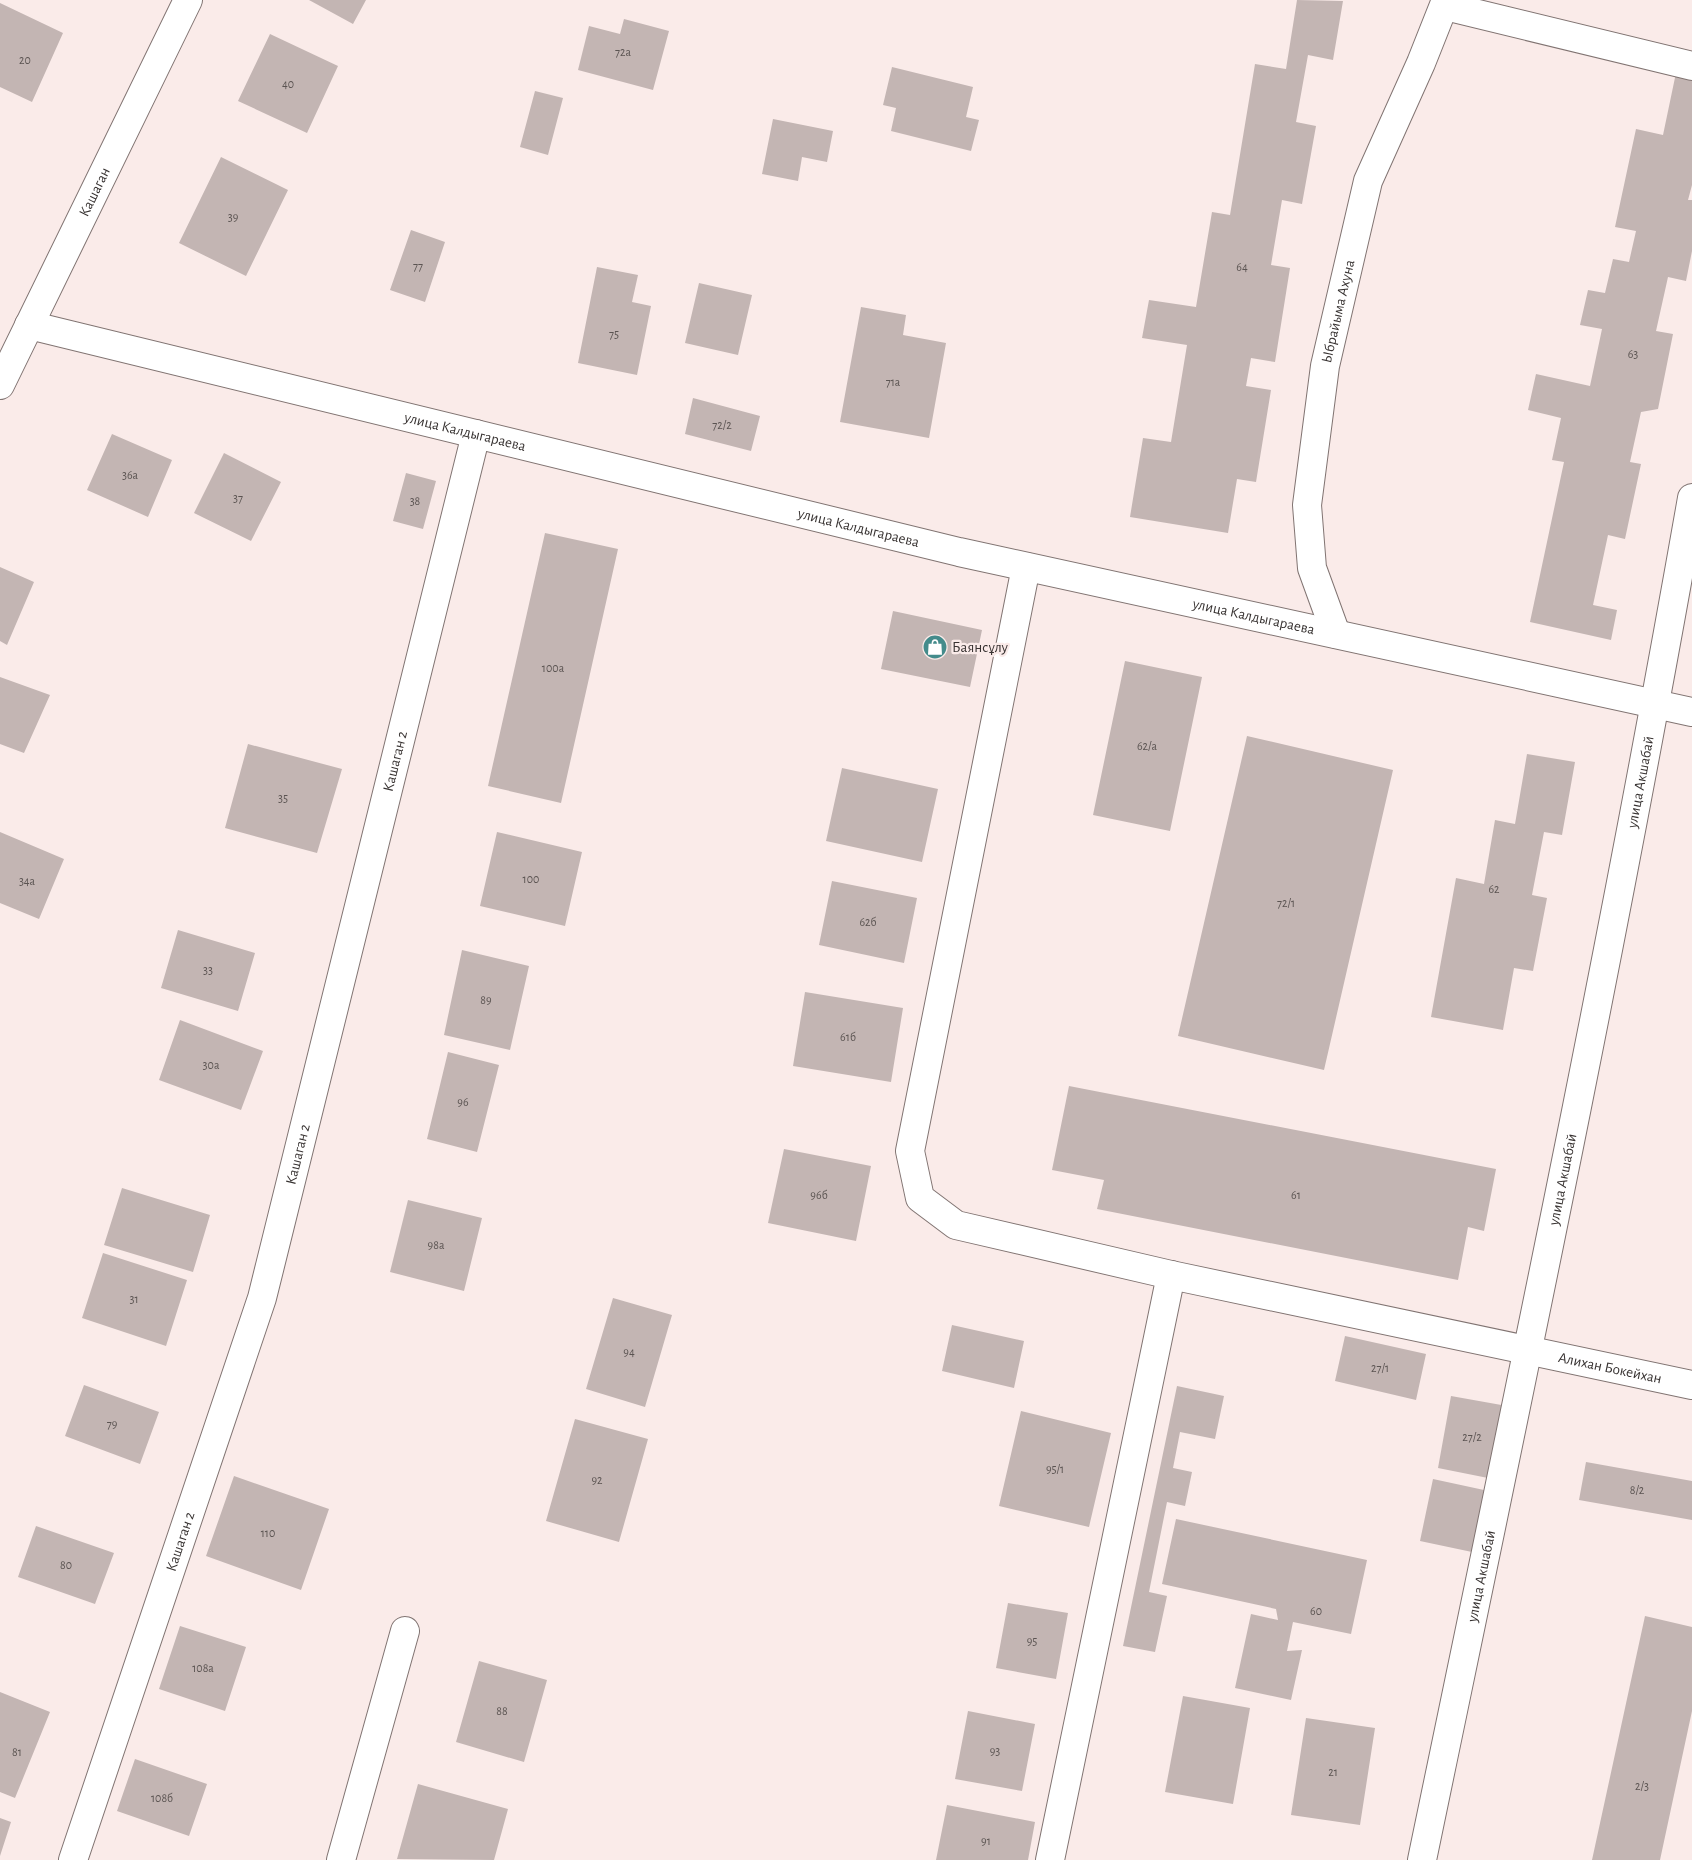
<svg xmlns="http://www.w3.org/2000/svg" width="1692" height="1860" viewBox="0 0 1692 1860" font-family="'Alegreya Sans',sans-serif">
<rect width="100%" height="100%" fill="#faebe9"/>
<path fill="#c3b5b3" d="M 309,0 L 366,0 L 353,24 Z
M 1297,0 L 1343,1 L 1333,60 L 1308,55 L 1296,122 L 1316,126 L 1302,204 L 1282,200 L 1271,265 L 1290,268 L 1275,362 L 1251,358 L 1246,386 L 1271,390 L 1256,482 L 1237,479 L 1228,533 L 1130,517 L 1143,438 L 1171,442 L 1187,345 L 1142,338 L 1149,300 L 1196,307 L 1212,212 L 1230,215 L 1255,64 L 1286,69 Z
M 0,3 L 63,33 L 32,102 L 0,87 Z
M 624,19 L 669,31 L 653,90 L 578,70 L 589,26 L 620,34 Z
M 270,34 L 338,66 L 307,133 L 238,101 Z
M 892,67 L 973,87 L 966,117 L 979,120 L 971,151 L 891,131 L 896,108 L 883,105 Z
M 1677,68 L 1692,71 L 1692,185 L 1688,200 L 1692,200 L 1692,251 L 1686,281 L 1668,277 L 1656,331 L 1673,334 L 1658,409 L 1641,412 L 1630,462 L 1641,464 L 1625,539 L 1608,535 L 1593,605 L 1617,610 L 1611,640 L 1530,622 L 1564,462 L 1552,460 L 1561,418 L 1528,410 L 1536,374 L 1590,386 L 1602,329 L 1580,325 L 1588,290 L 1605,293 L 1613,259 L 1629,262 L 1636,231 L 1615,227 L 1636,129 L 1663,135 Z
M 535,91 L 563,98 L 548,155 L 520,147 Z
M 773,119 L 833,131 L 827,162 L 802,157 L 798,181 L 762,174 Z
M 221,157 L 288,190 L 246,276 L 179,243 Z
M 411,230 L 445,242 L 425,302 L 390,290 Z
M 597,267 L 638,275 L 632,302 L 651,306 L 637,375 L 578,363 Z
M 699,283 L 752,295 L 738,355 L 685,343 Z
M 861,307 L 906,315 L 903,335 L 946,343 L 929,438 L 840,422 Z
M 693,398 L 760,416 L 751,451 L 685,434 Z
M 112,434 L 172,460 L 148,517 L 87,490 Z
M 224,453 L 281,482 L 251,541 L 194,513 Z
M 406,473 L 436,481 L 423,529 L 393,521 Z
M 545,533 L 618,549 L 561,803 L 488,786 Z
M 0,567 L 34,582 L 7,645 L 0,641 Z
M 893,611 L 982,630 L 970,687 L 881,669 Z
M 1125,661 L 1202,677 L 1170,831 L 1093,815 Z
M 0,677 L 50,695 L 24,753 L 0,744 Z
M 1247,736 L 1393,770 L 1324,1070 L 1178,1036 Z
M 248,744 L 342,769 L 317,853 L 225,828 Z
M 1527,754 L 1575,762 L 1562,835 L 1544,832 L 1532,895 L 1547,898 L 1533,971 L 1514,968 L 1503,1030 L 1431,1017 L 1456,878 L 1484,884 L 1495,820 L 1515,824 Z
M 842,768 L 938,789 L 922,862 L 826,841 Z
M 0,832 L 64,859 L 39,919 L 0,903 Z
M 497,832 L 582,852 L 565,926 L 480,906 Z
M 832,881 L 917,898 L 904,963 L 819,945 Z
M 178,930 L 255,953 L 238,1011 L 161,988 Z
M 462,950 L 529,966 L 510,1050 L 444,1035 Z
M 805,992 L 903,1008 L 891,1082 L 793,1066 Z
M 180,1020 L 263,1051 L 241,1110 L 159,1080 Z
M 448,1052 L 499,1065 L 477,1152 L 427,1139 Z
M 1069,1086 L 1496,1169 L 1484,1231 L 1468,1227 L 1458,1280 L 1097,1209 L 1104,1180 L 1052,1170 Z
M 784,1149 L 871,1166 L 856,1241 L 768,1223 Z
M 122,1188 L 210,1215 L 193,1272 L 104,1245 Z
M 408,1200 L 482,1218 L 464,1291 L 390,1272 Z
M 103,1253 L 187,1280 L 166,1346 L 82,1318 Z
M 613,1298 L 672,1315 L 645,1407 L 586,1389 Z
M 952,1325 L 1024,1341 L 1014,1388 L 942,1371 Z
M 1345,1336 L 1426,1354 L 1416,1400 L 1335,1381 Z
M 84,1385 L 159,1412 L 140,1464 L 65,1436 Z
M 1177,1386 L 1224,1396 L 1215,1439 L 1180,1432 L 1173,1468 L 1192,1472 L 1185,1506 L 1167,1502 L 1149,1592 L 1167,1596 L 1155,1652 L 1123,1646 Z
M 1451,1396 L 1507,1406 L 1493,1479 L 1438,1468 Z
M 1021,1411 L 1111,1433 L 1089,1527 L 999,1506 Z
M 575,1419 L 648,1439 L 619,1542 L 546,1521 Z
M 1586,1462 L 1692,1481 L 1692,1520 L 1579,1500 Z
M 234,1476 L 329,1509 L 301,1590 L 206,1556 Z
M 1433,1479 L 1484,1490 L 1472,1552 L 1420,1541 Z
M 1176,1519 L 1367,1560 L 1351,1634 L 1293,1622 L 1287,1651 L 1302,1650 L 1291,1700 L 1235,1688 L 1251,1614 L 1278,1620 L 1276,1609 L 1162,1584 Z
M 36,1526 L 114,1553 L 95,1604 L 18,1577 Z
M 1008,1603 L 1068,1613 L 1056,1679 L 996,1668 Z
M 1645,1616 L 1692,1627 L 1692,1711 L 1660,1860 L 1592,1860 Z
M 180,1626 L 246,1647 L 225,1711 L 159,1689 Z
M 479,1661 L 547,1680 L 524,1762 L 456,1742 Z
M 0,1692 L 50,1712 L 15,1798 L 0,1792 Z
M 1183,1696 L 1250,1708 L 1233,1804 L 1165,1792 Z
M 968,1711 L 1035,1724 L 1022,1791 L 955,1779 Z
M 1306,1718 L 1375,1728 L 1360,1825 L 1291,1815 Z
M 135,1759 L 207,1784 L 189,1836 L 117,1811 Z
M 418,1784 L 508,1809 L 494,1860 L 397,1859 Z
M 947,1805 L 1035,1822 L 1028,1860 L 936,1860 Z
M 0,1818 L 11,1822 L 0,1856 Z"/>
<g fill="none" stroke-linecap="round" stroke-linejoin="round">
<defs>
<g id="street">
<path d="M 1445,6 L 1692,66"/>
<path id="s1" d="M 29,325 L 959,552 L 1692,712"/>
<path id="s2" d="M 1026,567 L 910,1151 L 920,1198 L 956,1225 L 1171,1275 L 1692,1385"/>
<path id="s3" d="M 1336,634 L 1312,568 L 1307,505 L 1325,366 L 1368,181 L 1421,63 L 1446,0"/>
<path id="s4" d="M 73,1860 L 262,1298 L 476,434"/>
<path d="M 341,1860 L 405,1631"/>
<path d="M 1050,1860 L 1171,1275"/>
<path id="s5" d="M 1422,1860 C 1516,1407 1612,954 1692,498"/>
</g>
<g id="secondary">
<path id="s6" d="M 0,385 L 188,0"/>
</g>
</defs>
<use href="#street" stroke="#817472" stroke-width="30"/>
<use href="#secondary" stroke="#817472" stroke-width="30"/>
<use href="#street" stroke="#fff" stroke-width="28"/>
<use href="#secondary" stroke="#fff" stroke-width="28"/>
</g>
<defs>
<symbol id="shop-disc" viewBox="-11 -11 22 22"><circle r="9.5" fill="#438b8b" stroke="#faebe9"/><path d="M-5-2.5h2.3a2.7 3.5 0 0 1 5.4 0H5L5.5 6h-11ZM-1.5-2.5h3a1.5 2.3 0 0 0-3 0Z" fill="#fff"/></symbol>
</defs>
<g fill-rule="evenodd">
<use href="#shop-disc" x="921" y="633" width="28" height="28"/>
</g>
<g text-anchor="middle" dominant-baseline="central" stroke-width="4.5" stroke-linejoin="round" paint-order="stroke">
<g font-size="12" fill="#5b5452">
<text x="623" y="52">72а</text>
<text x="25" y="60">20</text>
<text x="288" y="84">40</text>
<text x="233" y="217">39</text>
<text x="418" y="266">77</text>
<text x="1242" y="267">64</text>
<text x="614" y="334">75</text>
<text x="1633" y="354">63</text>
<text x="893" y="382">71а</text>
<text x="722" y="425">72/2</text>
<text x="130" y="475">36а</text>
<text x="238" y="498">37</text>
<text x="415" y="501">38</text>
<text x="553" y="668">100а</text>
<text x="1147" y="746">62/а</text>
<text x="283" y="798">35</text>
<text x="531" y="879">100</text>
<text x="27" y="881">34а</text>
<text x="1494" y="889">62</text>
<text x="1286" y="903">72/1</text>
<text x="868" y="922">62б</text>
<text x="208" y="970">33</text>
<text x="486" y="1000">89</text>
<text x="848" y="1037">61б</text>
<text x="211" y="1065">30а</text>
<text x="463" y="1102">96</text>
<text x="819" y="1195">96б</text>
<text x="1296" y="1195">61</text>
<text x="436" y="1245">98а</text>
<text x="134" y="1299">31</text>
<text x="629" y="1352">94</text>
<text x="1380" y="1368">27/1</text>
<text x="112" y="1424">79</text>
<text x="1472" y="1437">27/2</text>
<text x="1055" y="1469">95/1</text>
<text x="597" y="1480">92</text>
<text x="1637" y="1490">8/2</text>
<text x="268" y="1533">110</text>
<text x="66" y="1565">80</text>
<text x="1316" y="1611">60</text>
<text x="1032" y="1641">95</text>
<text x="203" y="1668">108а</text>
<text x="502" y="1711">88</text>
<text x="995" y="1751">93</text>
<text x="17" y="1752">81</text>
<text x="1333" y="1772">21</text>
<text x="1642" y="1786">2/3</text>
<text x="162" y="1798">108б</text>
<text x="986" y="1841">91</text>
</g>
<g font-size="15" fill="#383332" stroke="#faebe9">
<text stroke="none"><textPath href="#s6" startOffset="215">Кашаган</textPath></text>
<text stroke="none"><textPath href="#s3" startOffset="330">Ыбрайыма Ахуна</textPath></text>
<text stroke="none"><textPath href="#s1" startOffset="449">улица Калдыгараева</textPath></text>
<text stroke="none"><textPath href="#s1" startOffset="854">улица Калдыгараева</textPath></text>
<text stroke="none"><textPath href="#s1" startOffset="1259">улица Калдыгараева</textPath></text>
<text stroke="none"><textPath href="#s4" startOffset="1146">Кашаган 2</textPath></text>
<text stroke="none"><textPath href="#s5" startOffset="1100">улица Акшабай</textPath></text>
<text stroke="none"><textPath href="#s4" startOffset="741">Кашаган 2</textPath></text>
<text stroke="none"><textPath href="#s5" startOffset="695">улица Акшабай</textPath></text>
<text stroke="none"><textPath href="#s2" startOffset="1358">Алихан Бокейхан</textPath></text>
<text stroke="none"><textPath href="#s4" startOffset="336">Кашаган 2</textPath></text>
<text stroke="none"><textPath href="#s5" startOffset="290">улица Акшабай</textPath></text>
</g>
<g font-size="15" fill="#383332" stroke="#faebe9" text-anchor="start">
<text x="952" y="647">Баянсұлу</text>
</g>
</g>
</svg>
